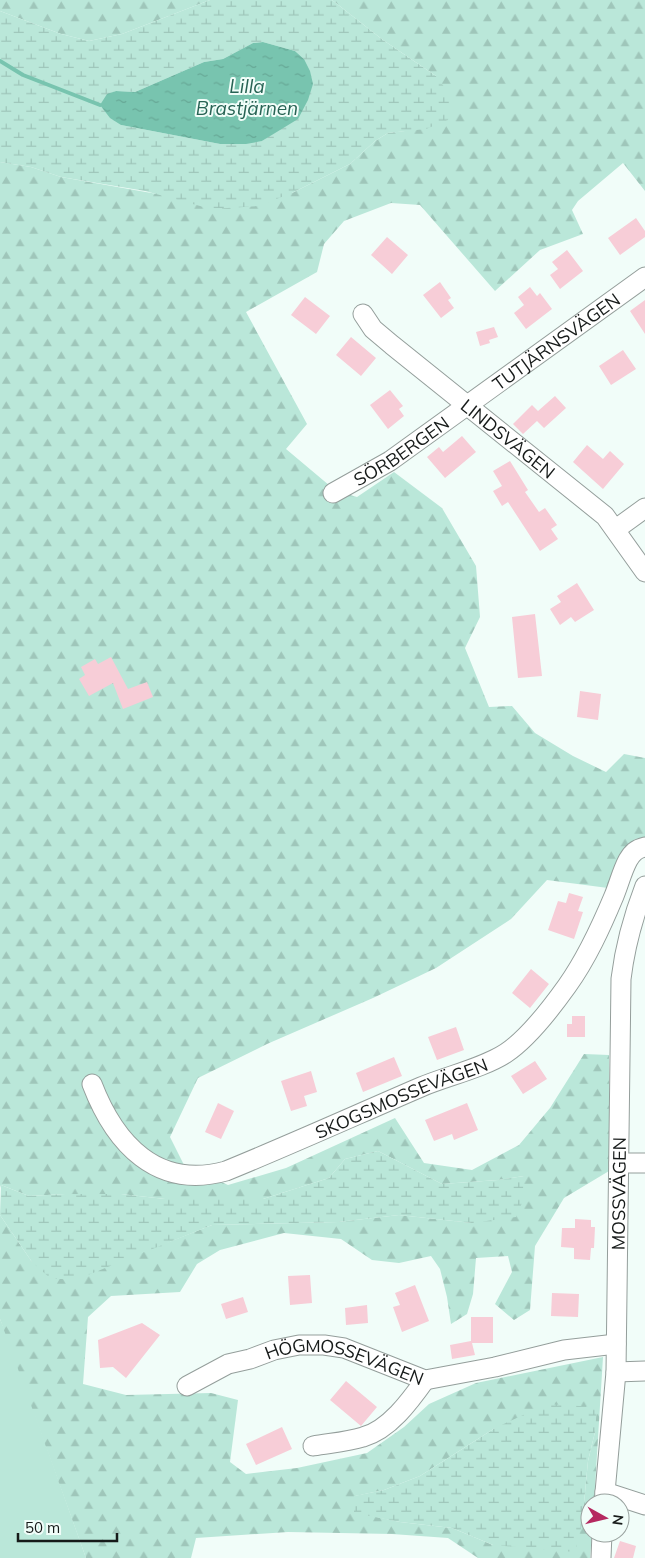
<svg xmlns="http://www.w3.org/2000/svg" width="645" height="1558" viewBox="0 0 645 1558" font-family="Mulish,sans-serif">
<defs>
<pattern id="forest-firs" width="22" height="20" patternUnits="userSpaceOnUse" patternTransform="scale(1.25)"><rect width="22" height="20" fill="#bae7d9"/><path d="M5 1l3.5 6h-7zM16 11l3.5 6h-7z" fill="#9fc6ba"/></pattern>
<pattern id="wetland-marsh" width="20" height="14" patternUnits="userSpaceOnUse" patternTransform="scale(1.25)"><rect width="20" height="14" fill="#bae7d9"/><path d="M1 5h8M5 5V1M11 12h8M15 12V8" fill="none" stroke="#9fc6ba"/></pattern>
<pattern id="water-ripples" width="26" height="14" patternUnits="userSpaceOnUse" patternTransform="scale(1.25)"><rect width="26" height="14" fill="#78c4af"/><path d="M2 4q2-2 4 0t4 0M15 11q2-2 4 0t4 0" fill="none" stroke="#67a896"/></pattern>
</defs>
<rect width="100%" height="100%" fill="#f1fdf9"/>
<path fill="#bae7d9" d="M 0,1319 L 8,1338 L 86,1558 L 0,1558 Z"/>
<path fill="url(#forest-firs)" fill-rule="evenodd" d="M 0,0 L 210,0 L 122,34 L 89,41 L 61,34 L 0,11 Z
M 332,0 L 645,0 L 645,191 L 623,163 L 578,201 L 572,210 L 583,234 L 540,250 L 495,291 L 420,205 L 391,203 L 344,221 L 324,244 L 317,272 L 246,312 L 307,424 L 286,449 L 336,491 L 357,497 L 394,472 L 442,508 L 476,566 L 480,617 L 465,648 L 489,707 L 512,706 L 535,733 L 573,756 L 606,772 L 624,754 L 645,758 L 645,838 L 635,839 L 618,864 L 608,888 L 547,880 L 511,919 L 436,968 L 373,998 L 267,1044 L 198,1078 L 170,1137 L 184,1165 L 228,1185 L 286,1168 L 395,1118 L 424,1163 L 472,1170 L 519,1145 L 550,1108 L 584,1054 L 609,1055 L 609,1171 L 564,1198 L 535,1246 L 530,1310 L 514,1320 L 495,1304 L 512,1272 L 508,1256 L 476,1258 L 473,1294 L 467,1314 L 451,1324 L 447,1297 L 440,1269 L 431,1256 L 399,1263 L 372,1260 L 341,1239 L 284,1233 L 220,1250 L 197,1264 L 180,1292 L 111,1296 L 88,1317 L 83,1384 L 126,1395 L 211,1393 L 238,1400 L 230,1462 L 246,1474 L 297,1468 L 367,1453 L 404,1427 L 429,1404 L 476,1383 L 603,1357 L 594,1503 L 590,1503 L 590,1533 L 592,1533 L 590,1558 L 478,1558 L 448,1538 L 392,1534 L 288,1532 L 196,1538 L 191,1558 L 86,1558 L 0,1319 L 0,1215 L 32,1262 L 169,1242 L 212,1225 L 338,1222 L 399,1215 L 472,1223 L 524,1176 L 498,1180 L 442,1184 L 378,1151 L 345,1159 L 329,1178 L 263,1199 L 165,1199 L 121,1194 L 65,1194 L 29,1196 L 1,1185 L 0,1188 L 0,162 L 31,167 L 61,177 L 157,194 L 292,193 L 350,164 L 375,141 L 388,133 L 405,131 L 436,76 L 383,40 ZM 495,1428 L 595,1432 L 588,1461 L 582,1524 L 493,1545 L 452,1528 L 400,1522 L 354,1512 L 355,1496 L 384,1490 L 420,1476 Z"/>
<path fill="url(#wetland-marsh)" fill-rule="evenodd" d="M 210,0 L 332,0 L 383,40 L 436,76 L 454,100 L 448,120 L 426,129 L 388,133 L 375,141 L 350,164 L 292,193 L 258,206 L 211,209 L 145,191 L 61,177 L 31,167 L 0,162 L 0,11 L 61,34 L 89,41 L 122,34 ZM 263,42 L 295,51 L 304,59 L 278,130 L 262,141 L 220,144 L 121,125 L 107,95 L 116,91 L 135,92 L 204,62 L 223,59 L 253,43 Z
M 378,1151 L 442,1184 L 498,1180 L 524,1176 L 522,1203 L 516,1217 L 472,1223 L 399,1215 L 338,1222 L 212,1225 L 78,1279 L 51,1279 L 32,1262 L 0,1215 L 1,1185 L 29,1196 L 65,1194 L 121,1194 L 165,1199 L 263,1199 L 329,1178 L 345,1159 Z
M 547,1404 L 597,1407 L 595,1432 L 588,1461 L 582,1524 L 575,1552 L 493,1545 L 452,1528 L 400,1522 L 354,1513 L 354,1496 L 384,1490 L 420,1476 L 495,1428 Z"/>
<path fill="url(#water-ripples)" d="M 263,42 L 295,51 L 304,59 L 310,71 L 313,84 L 308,100 L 298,119 L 262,141 L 246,144 L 220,144 L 121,125 L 110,118 L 100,105 L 107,94 L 116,91 L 135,92 L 204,62 L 223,59 L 253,43 Z"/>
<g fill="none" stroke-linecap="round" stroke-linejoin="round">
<path stroke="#78c4af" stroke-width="4" d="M 0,61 L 23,75 L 100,105"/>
</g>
<path fill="#f7cdd7" d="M 636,218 L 645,231 L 645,237 L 620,255 L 608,238 Z
M 387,237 L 408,255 L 392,274 L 371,255 Z
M 567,250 L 583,271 L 560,289 L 550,275 L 558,269 L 552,262 Z
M 440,282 L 451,298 L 448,300 L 454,308 L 441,318 L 423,295 Z
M 530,287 L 537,296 L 540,293 L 552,309 L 526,329 L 514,313 L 524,305 L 518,297 Z
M 305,297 L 330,316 L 316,334 L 291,315 Z
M 645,300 L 645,334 L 630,311 Z
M 494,327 L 498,337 L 489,340 L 490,343 L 480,346 L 476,332 Z
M 351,337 L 376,358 L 361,376 L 336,355 Z
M 623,350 L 636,369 L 611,385 L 599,366 Z
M 390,390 L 403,406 L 399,409 L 404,416 L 388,429 L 370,405 Z
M 555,396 L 566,408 L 544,428 L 537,421 L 523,434 L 513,424 L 532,405 L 538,411 Z
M 462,436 L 476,452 L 445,478 L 427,457 L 439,447 L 443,452 Z
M 587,445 L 603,459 L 610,451 L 624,464 L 603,489 L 573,462 Z
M 510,461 L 528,490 L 525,492 L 539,512 L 545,508 L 557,525 L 551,529 L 558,539 L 540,551 L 508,502 L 502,506 L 493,491 L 502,486 L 493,471 Z
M 577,583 L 594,610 L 575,622 L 571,617 L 560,625 L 550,609 L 561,602 L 557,596 Z
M 535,614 L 542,676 L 518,678 L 512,617 Z
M 111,657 L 128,689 L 147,682 L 153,697 L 123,709 L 113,683 L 89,696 L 79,679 L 85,675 L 81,667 L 95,659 L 98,664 Z
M 580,691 L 601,694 L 598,720 L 577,717 Z
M 569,893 L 583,897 L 578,911 L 583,912 L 574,939 L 548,930 L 558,901 L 566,903 Z
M 531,969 L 549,984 L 530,1008 L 512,993 Z
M 572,1016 L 585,1016 L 585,1037 L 567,1037 L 567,1024 L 572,1024 Z
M 456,1027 L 464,1050 L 437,1060 L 428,1037 Z
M 394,1057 L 402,1076 L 363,1092 L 356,1073 Z
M 535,1061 L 547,1079 L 523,1094 L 511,1076 Z
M 311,1071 L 317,1092 L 304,1096 L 307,1106 L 291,1111 L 281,1081 Z
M 218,1103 L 234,1111 L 221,1139 L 205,1132 Z
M 467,1103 L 478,1130 L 454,1140 L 452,1134 L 434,1141 L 425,1120 Z
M 575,1219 L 591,1220 L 591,1227 L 595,1227 L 594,1248 L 591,1248 L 590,1260 L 574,1259 L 574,1248 L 561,1247 L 562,1228 L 575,1228 Z
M 310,1275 L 312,1303 L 290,1305 L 288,1276 Z
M 415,1285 L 429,1321 L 402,1332 L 393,1307 L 400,1305 L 395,1293 Z
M 552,1293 L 579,1294 L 578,1317 L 551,1316 Z
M 243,1297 L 248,1312 L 226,1319 L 221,1304 Z
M 367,1305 L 368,1323 L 346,1325 L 345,1308 Z
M 471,1317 L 493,1317 L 493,1343 L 472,1343 L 475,1355 L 452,1359 L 450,1345 L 471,1341 Z
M 142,1323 L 160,1335 L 126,1378 L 113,1367 L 100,1368 L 98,1340 Z
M 346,1381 L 377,1407 L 361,1426 L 330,1400 Z
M 282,1427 L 292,1449 L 256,1465 L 246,1444 Z
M 620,1541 L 636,1546 L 633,1558 L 614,1558 Z"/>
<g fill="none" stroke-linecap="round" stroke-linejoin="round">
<defs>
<g id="minor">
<path id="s1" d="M 363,314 L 373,329 L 392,345 L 605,516 L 645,572"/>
<path id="s2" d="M 333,493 L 390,461 L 645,277"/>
<path d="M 616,529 L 645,508"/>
<path id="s3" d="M 92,1084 C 115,1144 157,1190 226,1171 C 292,1144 356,1115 421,1087 C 447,1076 483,1068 506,1053 C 527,1039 552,1007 567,986 C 587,958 601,927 614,896 C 619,884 622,871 628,860 C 632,853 636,849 645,847"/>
<path d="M 619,1163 L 645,1163"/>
<path d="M 616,1372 L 645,1371"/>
<path id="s4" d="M 187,1386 L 228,1364 L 250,1359 L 274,1350 L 299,1345 L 324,1345 L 344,1348 L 425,1380 L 495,1367 L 564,1350 L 616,1344"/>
<path d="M 313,1446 C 330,1443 347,1442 363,1437 C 389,1430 410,1401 425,1380"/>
<path d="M 605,1492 L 645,1505"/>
<path id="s5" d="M 604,1503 L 616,1372 L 621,979 C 625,946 633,917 645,886"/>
<path d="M 601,1558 L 602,1533"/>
</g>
</defs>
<use href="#minor" stroke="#949e9b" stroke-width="21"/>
<use href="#minor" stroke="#fff" stroke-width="19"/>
</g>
<g text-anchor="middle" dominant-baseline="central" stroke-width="4" stroke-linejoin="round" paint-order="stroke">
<g font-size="18" fill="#161a19" stroke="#f1fdf9">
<text stroke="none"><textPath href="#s2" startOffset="270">TUTJÄRNSVÄGEN</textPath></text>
<text stroke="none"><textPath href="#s1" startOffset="192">LINDSVÄGEN</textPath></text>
<text stroke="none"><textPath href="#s2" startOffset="80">SÖRBERGEN</textPath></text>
<text stroke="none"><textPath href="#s3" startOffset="368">SKOGSMOSSEVÄGEN</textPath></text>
<text stroke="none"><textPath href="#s5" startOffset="310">MOSSVÄGEN</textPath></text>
<text stroke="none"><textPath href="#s4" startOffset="168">HÖGMOSSEVÄGEN</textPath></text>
</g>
<g font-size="19" font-style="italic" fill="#276354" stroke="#f1fdf9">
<text x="247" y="86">Lilla<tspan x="247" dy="22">Brastjärnen</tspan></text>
</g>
</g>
<g transform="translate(605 1518) rotate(98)"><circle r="24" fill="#f1fdf9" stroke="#99a29f"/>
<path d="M0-4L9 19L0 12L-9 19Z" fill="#b52960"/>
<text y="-8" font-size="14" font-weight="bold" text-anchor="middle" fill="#161a19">N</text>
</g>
<path d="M18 1533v8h99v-8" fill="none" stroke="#161a19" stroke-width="2.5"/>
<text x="25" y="1533" font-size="15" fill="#161a19" stroke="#f1fdf9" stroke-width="4" paint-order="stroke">50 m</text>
</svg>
